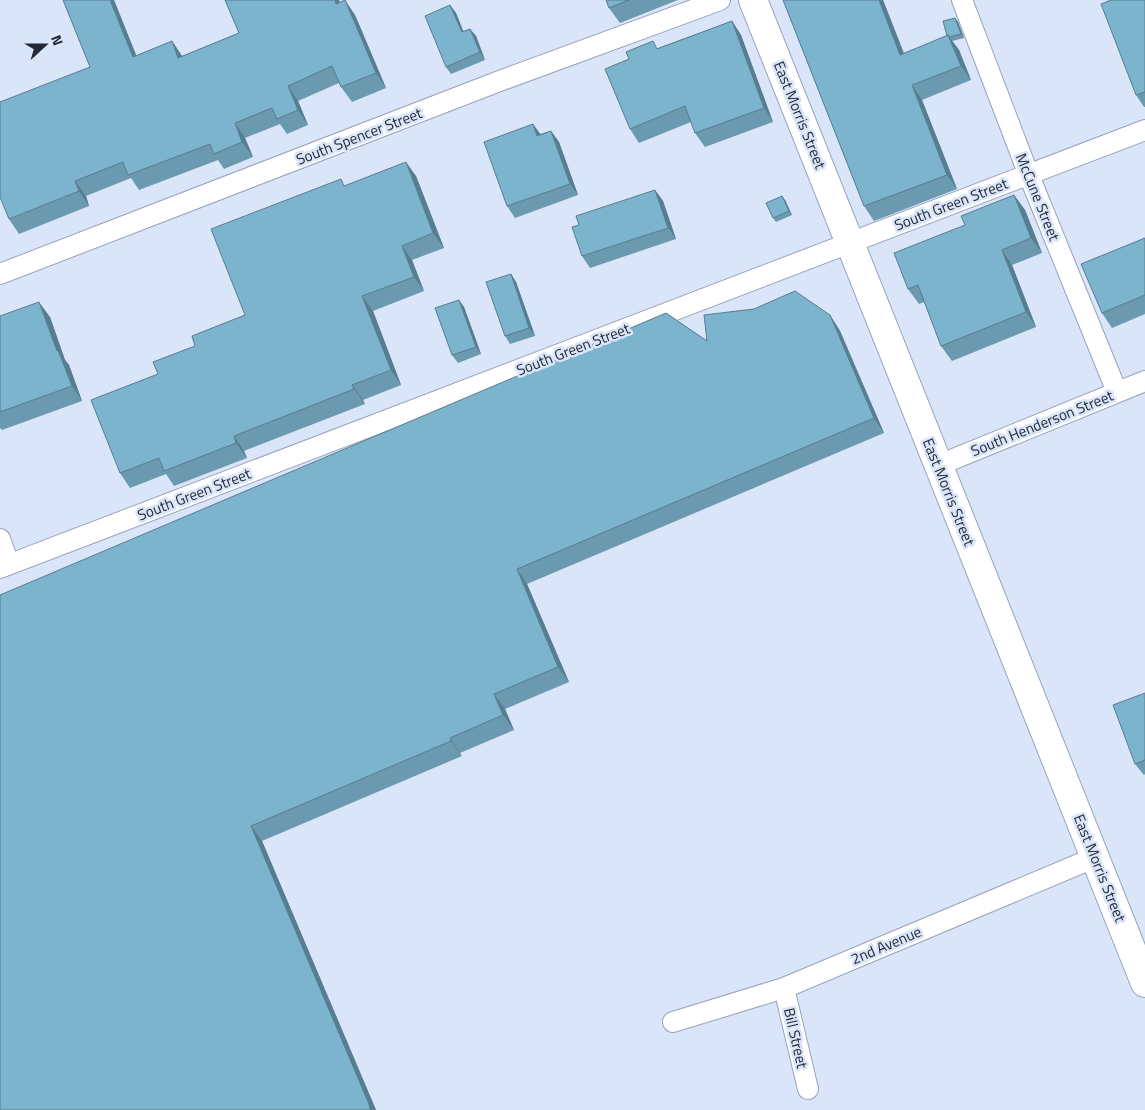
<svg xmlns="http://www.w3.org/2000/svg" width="1145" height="1110" viewBox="0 0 1145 1110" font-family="'Titillium Web',sans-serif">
<rect width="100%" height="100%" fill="#dae5fa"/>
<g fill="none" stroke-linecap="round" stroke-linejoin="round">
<defs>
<path id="street" d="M 962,0 L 1028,173 L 1117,392
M 0,274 L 497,82 L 720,0
M 939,465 L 1145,381
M 0,539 L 9,564
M 0,568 L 1145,130
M 784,988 L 808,1089
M 673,1022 L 784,988 L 1096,857"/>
<path id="secondary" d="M 753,0 L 1145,983"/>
</defs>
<use href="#street" stroke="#97a4bc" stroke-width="22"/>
<use href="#secondary" stroke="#97a4bc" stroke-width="30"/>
<use href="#street" stroke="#fff" stroke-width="20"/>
<use href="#secondary" stroke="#fff" stroke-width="28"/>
</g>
<path fill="#6b9ab0" d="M 63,0 L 114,0 L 136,56 L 172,41 L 182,56 L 239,33 L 225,0 L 339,0 L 340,3 L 355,15 L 386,88 L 352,102 L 341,87 L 339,83 L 298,101 L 308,125 L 287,134 L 280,124 L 245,138 L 253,157 L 224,169 L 218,160 L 139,190 L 131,178 L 86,196 L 89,206 L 19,234 L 9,219 L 90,67 Z
M 606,0 L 678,0 L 620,23 L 609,8 Z
M 783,0 L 883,0 L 904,53 L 947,36 L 955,18 L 958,22 L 964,38 L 952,41 L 959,50 L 971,80 L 922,100 L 957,189 L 874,221 L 864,206 Z
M 1145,0 L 1145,107 L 1144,107 L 1136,95 Z
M 450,5 L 456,13 L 463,32 L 470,29 L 476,36 L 485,60 L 451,74 L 446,67 Z
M 732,21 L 741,35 L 773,122 L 705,147 L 695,133 L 691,122 L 639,143 L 630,129 L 658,48 Z
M 533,124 L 540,134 L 551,131 L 559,142 L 578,195 L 515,218 L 507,206 Z
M 416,176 L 444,248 L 412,260 L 424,291 L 373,311 L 401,385 L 363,400 L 365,404 L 244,451 L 247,458 L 174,486 L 166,474 L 130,488 L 120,473 L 158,374 L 195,346 L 245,315 L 346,185 Z
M 655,190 L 663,201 L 676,239 L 590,268 L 582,256 L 579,225 Z
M 1014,195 L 1025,210 L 1042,253 L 1012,265 L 1036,327 L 952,361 L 941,346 L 924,302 L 919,304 L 908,289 L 965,225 Z
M 785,200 L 792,215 L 776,222 L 773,218 Z
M 1145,238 L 1145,314 L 1112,328 L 1102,313 Z
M 511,274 L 516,282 L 535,336 L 510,344 L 505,336 Z
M 459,300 L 464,307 L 481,354 L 458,363 L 452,355 Z
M 666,313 L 707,341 L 830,315 L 840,331 L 884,433 L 527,584 L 569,682 L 505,709 L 514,730 L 460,753 L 462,756 L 262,841 L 376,1110 L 0,1110 Z
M 0,316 L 50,317 L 65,360 L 69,365 L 82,401 L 2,430 L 0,428 Z
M 1145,693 L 1145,774 L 1144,775 L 1135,764 Z"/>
<path fill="#577d90" d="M 110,0 L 114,0 L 143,72 L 133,57 Z
M 335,0 L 339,0 L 347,19 L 336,4 Z
M 345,0 L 355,15 L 386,88 L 376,73 Z
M 879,0 L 883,0 L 910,70 L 900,55 Z
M 450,5 L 456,13 L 467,40 L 462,32 Z
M 955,18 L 958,22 L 964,38 L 961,34 Z
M 732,21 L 741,35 L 773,122 L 764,108 Z
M 470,29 L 476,36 L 485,60 L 480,52 Z
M 948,35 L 959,50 L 971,80 L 961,66 Z
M 172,41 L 182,56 L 178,58 Z
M 912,85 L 922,100 L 957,189 L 947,175 Z
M 288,86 L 298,101 L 308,125 L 298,110 Z
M 235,123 L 245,138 L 253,157 L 242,142 Z
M 533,124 L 541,135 L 537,136 Z
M 551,131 L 559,142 L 578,195 L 570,184 Z
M 406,162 L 416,176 L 444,248 L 433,233 Z
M 75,181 L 86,196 L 89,206 L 79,191 Z
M 655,190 L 663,201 L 676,239 L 668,228 Z
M 1014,195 L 1025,210 L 1042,253 L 1031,238 Z
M 782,196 L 785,200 L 792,215 L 789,211 Z
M 402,246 L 412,260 L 424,291 L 414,277 Z
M 1002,250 L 1012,265 L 1036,327 L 1026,312 Z
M 511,274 L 516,282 L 535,336 L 529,328 Z
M 362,296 L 373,311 L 401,385 L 391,370 Z
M 459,300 L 464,307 L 481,354 L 476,347 Z
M 39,302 L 50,317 L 65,360 L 69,365 L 82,401 L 72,386 L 57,351 Z
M 830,315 L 840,331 L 884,433 L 874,418 Z
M 352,385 L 363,400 L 365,404 L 354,389 Z
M 234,436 L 244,451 L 247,458 L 236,443 Z
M 517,569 L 527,584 L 569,682 L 558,667 Z
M 494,694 L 505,709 L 514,730 L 503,715 Z
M 450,738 L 462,756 L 451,741 Z
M 251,826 L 262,841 L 376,1110 L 370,1110 Z"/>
<path fill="#7cb3cd" stroke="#577d90" d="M 63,0 L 110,0 L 133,57 L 172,41 L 178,58 L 239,33 L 225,0 L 335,0 L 336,4 L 345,0 L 376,73 L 341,87 L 332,66 L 288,86 L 298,110 L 277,119 L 272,108 L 235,123 L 242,142 L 214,154 L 210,144 L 128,175 L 123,162 L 75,181 L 79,191 L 9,219 L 0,197 L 0,102 L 90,67 Z
M 606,0 L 629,0 L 609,8 Z
M 783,0 L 879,0 L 900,55 L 948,35 L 961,66 L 912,85 L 947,175 L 864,206 Z
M 1111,0 L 1145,0 L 1145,92 L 1136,95 L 1101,4 Z
M 450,5 L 462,32 L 470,29 L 480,52 L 446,67 L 425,16 Z
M 955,18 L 961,34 L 949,37 L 948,35 L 947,36 L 943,21 Z
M 732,21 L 764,108 L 695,133 L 685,106 L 630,129 L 605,69 L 629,59 L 626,52 L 653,41 L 657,49 Z
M 533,124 L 537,136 L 551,131 L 570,184 L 507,206 L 484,142 Z
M 406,162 L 433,233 L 402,246 L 414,277 L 362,296 L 391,370 L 352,385 L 354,389 L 234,436 L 236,443 L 164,471 L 159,458 L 120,473 L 91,400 L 158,374 L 153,362 L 195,346 L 192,336 L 245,315 L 211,229 L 341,179 L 344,186 Z
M 655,190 L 668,228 L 582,256 L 572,227 L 579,225 L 576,216 Z
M 1014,195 L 1031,238 L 1002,250 L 1026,312 L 941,346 L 918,285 L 908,289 L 894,253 L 965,225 L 961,216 Z
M 782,196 L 789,211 L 773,218 L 766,203 Z
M 1145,238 L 1145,295 L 1102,313 L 1081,264 Z
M 511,274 L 529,328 L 505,336 L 486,282 Z
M 795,291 L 830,315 L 874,418 L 517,569 L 558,667 L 494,694 L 503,715 L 450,738 L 451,741 L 251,826 L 369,1104 L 370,1110 L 0,1110 L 0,595 L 666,313 L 707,341 L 704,315 L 754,309 Z
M 459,300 L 476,347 L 452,355 L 435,308 Z
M 39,302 L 57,351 L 58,350 L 72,386 L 0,412 L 0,316 Z
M 1145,693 L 1145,760 L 1135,764 L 1113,705 Z"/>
<g text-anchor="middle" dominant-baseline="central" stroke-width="5" stroke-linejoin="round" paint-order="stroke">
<g font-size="15" fill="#232832" stroke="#dae5fa">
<text transform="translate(800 115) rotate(68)">East Morris Street</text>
<text transform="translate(359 136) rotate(-21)">South Spencer Street</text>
<text transform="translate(1038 197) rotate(68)">McCune Street</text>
<text transform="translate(951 204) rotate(-21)">South Green Street</text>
<text transform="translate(573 349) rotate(-21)">South Green Street</text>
<text transform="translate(1042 423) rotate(-22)">South Henderson Street</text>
<text transform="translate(949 492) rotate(68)">East Morris Street</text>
<text transform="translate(194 494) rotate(-21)">South Green Street</text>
<text transform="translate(1100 868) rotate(68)">East Morris Street</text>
<text transform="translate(886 945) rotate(-23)">2nd Avenue</text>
<text transform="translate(796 1038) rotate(77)">Bill Street</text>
</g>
</g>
<g transform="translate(45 45) rotate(69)" stroke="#dae5fa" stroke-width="4" paint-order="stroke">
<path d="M0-4L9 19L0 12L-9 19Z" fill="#232832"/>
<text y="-8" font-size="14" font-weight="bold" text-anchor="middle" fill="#232832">N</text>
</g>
</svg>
